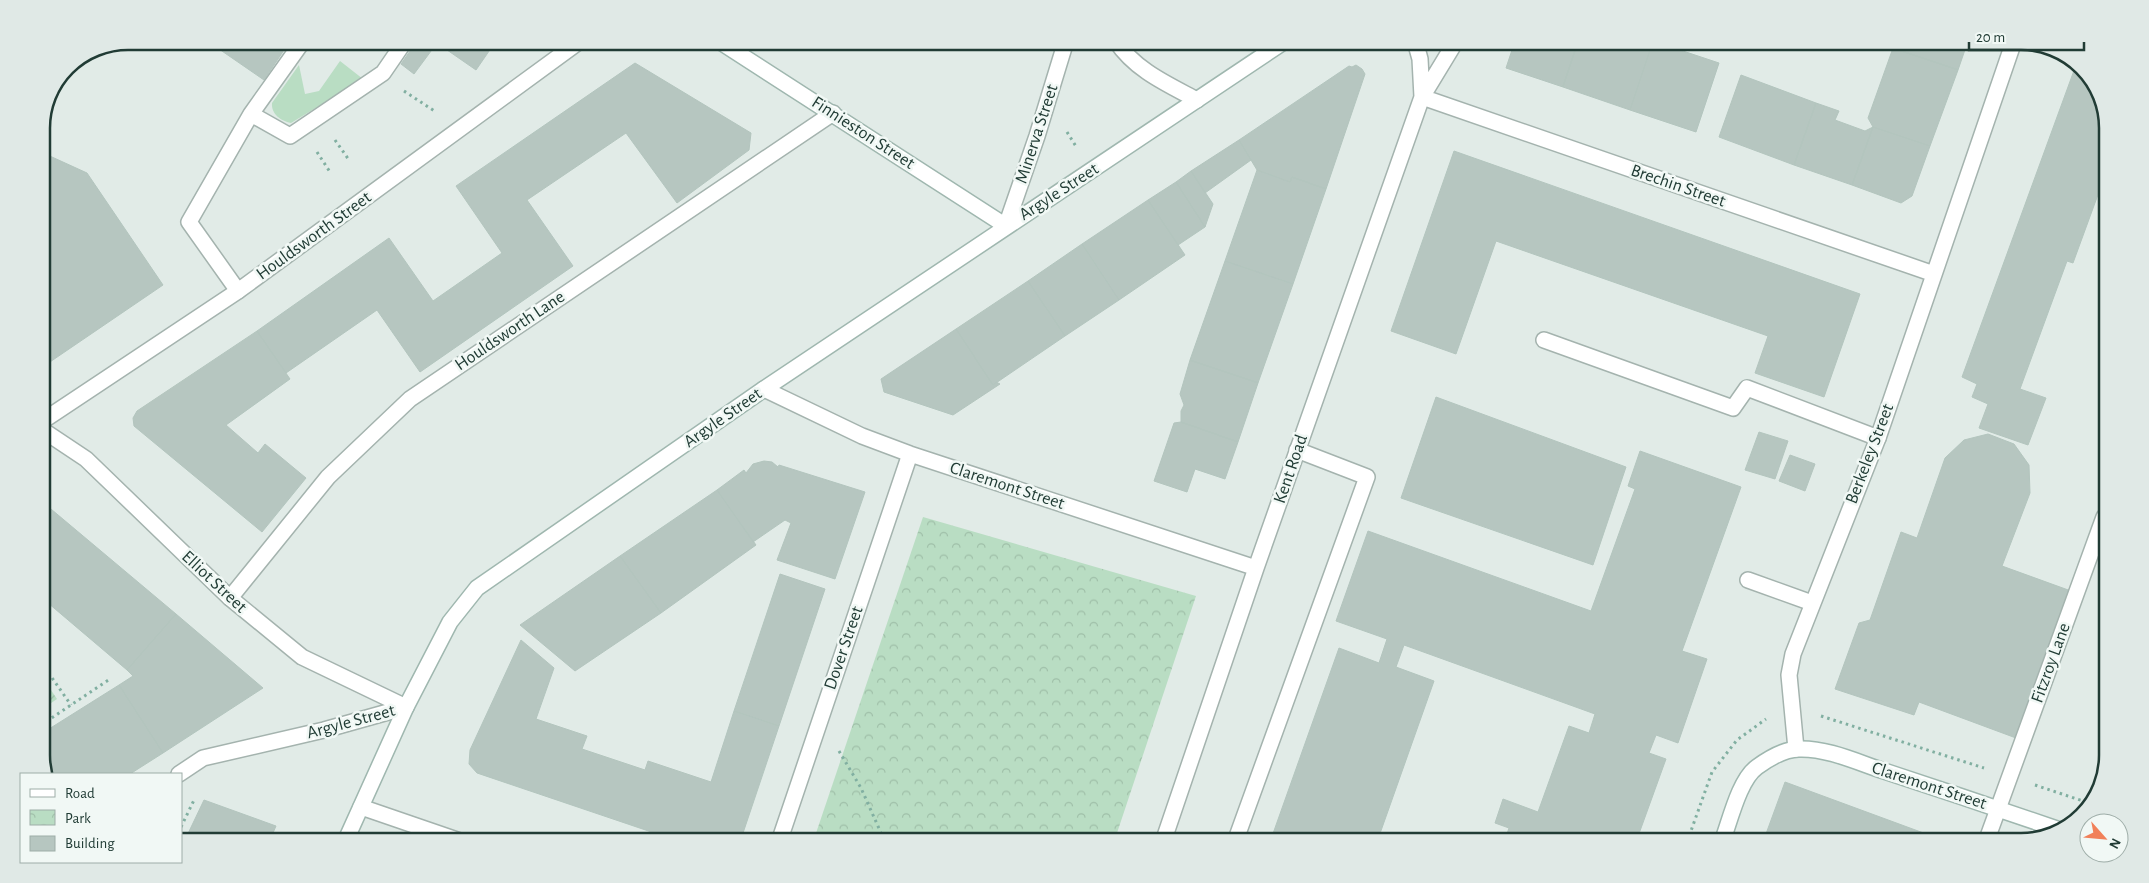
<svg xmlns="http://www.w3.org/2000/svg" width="2149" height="883" viewBox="0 0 2149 883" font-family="'Alegreya Sans',sans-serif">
<defs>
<pattern id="park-crowns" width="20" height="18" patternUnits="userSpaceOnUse" patternTransform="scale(1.25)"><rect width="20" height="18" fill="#b9ddc3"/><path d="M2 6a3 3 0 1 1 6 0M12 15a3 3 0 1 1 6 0" fill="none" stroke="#9fbfa8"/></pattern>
<pattern id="garden-furrows" width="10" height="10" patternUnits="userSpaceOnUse" patternTransform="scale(1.25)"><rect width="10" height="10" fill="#b9ddc3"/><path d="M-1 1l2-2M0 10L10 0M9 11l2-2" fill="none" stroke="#9fbfa8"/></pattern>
</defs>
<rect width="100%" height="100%" fill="#e1ebe7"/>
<path fill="#b9ddc3" d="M 340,61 L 363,79 L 291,123 C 281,121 271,114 272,103 L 299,65 L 305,94 L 319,91 Z"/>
<path fill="url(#park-crowns)" d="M 923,517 L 1196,596 L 1114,842 L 813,842 Z"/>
<path fill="url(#garden-furrows)" d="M 41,675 L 57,699 L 41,710 Z"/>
<path fill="#b6c6c0" stroke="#b3c5be" d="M 225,41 L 290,41 L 264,80 L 219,49 Z
M 417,41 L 496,41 L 476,70 L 437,43 L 414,74 L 401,64 Z
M 1515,41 L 1578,41 L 1563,87 L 1506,68 Z
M 1578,41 L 1653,41 L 1630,110 L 1563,87 Z
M 1653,41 L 1719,63 L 1696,132 L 1630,110 Z
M 1896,41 L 1968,41 L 1958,70 L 1893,48 Z
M 1893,48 L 1958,70 L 1930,146 L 1873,127 L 1868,118 Z
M 635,63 L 751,133 L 749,150 L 677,203 L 626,133 L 527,200 L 573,266 L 420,372 L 377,310 L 286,373 L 257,331 L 389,238 L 433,301 L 502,253 L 456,186 Z
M 1356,65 L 1362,69 L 1365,74 L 1326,189 L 1292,177 L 1290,182 L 1257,170 L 1239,140 L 1349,66 L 1352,67 Z
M 2076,65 L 2090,76 L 2108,123 L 2107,170 L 2073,263 L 2067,261 L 2020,389 L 2046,398 L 2028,445 L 1979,428 L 1988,404 L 1972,397 L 1977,384 L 1962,377 Z
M 1741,75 L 1816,103 L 1794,165 L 1719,137 Z
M 1816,103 L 1839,111 L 1835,120 L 1865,131 L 1873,127 L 1852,185 L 1794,165 Z
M 1873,127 L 1930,146 L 1912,196 L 1901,203 L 1852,185 Z
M 1239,140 L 1251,160 L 1205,193 L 1191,171 Z
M 1454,151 L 1860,294 L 1824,397 L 1755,373 L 1768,336 L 1496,241 L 1456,354 L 1391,331 Z
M 41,152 L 87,173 L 163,285 L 44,366 L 41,365 Z
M 1257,170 L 1290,182 L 1292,177 L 1326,189 L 1293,284 L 1225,261 Z
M 1191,171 L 1213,204 L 1205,227 L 1176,182 Z
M 1176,182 L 1205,227 L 1178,245 L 1148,200 Z
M 1148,200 L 1185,255 L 1119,300 L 1082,244 Z
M 1082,244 L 1119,300 L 1065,336 L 1028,281 Z
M 1225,261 L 1293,284 L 1258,383 L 1190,360 Z
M 1028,281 L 1065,336 L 993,385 L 956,329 Z
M 956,329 L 993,385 L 996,382 L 1000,384 L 953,415 L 884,392 L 881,379 Z
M 257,331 L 290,379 L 226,425 L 258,453 L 265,444 L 306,478 L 262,532 L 134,426 L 133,418 L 137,411 Z
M 1190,360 L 1258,383 L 1238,442 L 1181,422 L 1181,411 L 1184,405 L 1180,394 Z
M 1436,397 L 1626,467 L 1593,565 L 1401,498 Z
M 1181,422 L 1238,442 L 1225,479 L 1195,469 L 1187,492 L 1154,481 L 1174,423 Z
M 1759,432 L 1788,441 L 1775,479 L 1745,470 Z
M 1988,434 L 2014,444 L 2029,465 L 2030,493 L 2002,566 L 2071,591 L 2016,738 L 1919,702 L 1914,715 L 1835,689 L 1859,623 L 1870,620 L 1901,532 L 1917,538 L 1945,458 L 1964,440 Z
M 1640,451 L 1741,487 L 1682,651 L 1707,659 L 1678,743 L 1656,735 L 1649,753 L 1666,759 L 1636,842 L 1504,842 L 1509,828 L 1495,823 L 1503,799 L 1538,812 L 1569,726 L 1589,733 L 1595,714 L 1404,645 L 1396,667 L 1434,681 L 1377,842 L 1270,842 L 1339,648 L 1379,663 L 1387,639 L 1336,621 L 1368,531 L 1591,611 L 1635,489 L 1628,486 Z
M 1790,455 L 1815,464 L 1805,491 L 1779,481 Z
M 764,461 L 772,462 L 778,467 L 779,465 L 865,492 L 835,579 L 777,560 L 791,523 L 785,520 L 753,542 L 717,490 L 744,470 L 746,473 L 753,464 Z
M 717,490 L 756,545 L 661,613 L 620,556 Z
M 45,504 L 176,614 L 127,670 L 41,597 L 41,508 Z
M 620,556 L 661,613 L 575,671 L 520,625 Z
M 780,574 L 825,589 L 779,726 L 734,711 Z
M 176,614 L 263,688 L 163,753 L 119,685 L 133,676 L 127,670 Z
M 521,640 L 554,668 L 536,719 L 587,736 L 582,749 L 645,770 L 648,761 L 711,782 L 734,711 L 779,726 L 740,842 L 681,842 L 477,773 L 469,764 L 470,750 Z
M 119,685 L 163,753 L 130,774 L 47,774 L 41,761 L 41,734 Z
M 1785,782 L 1948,842 L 1763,842 Z
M 204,800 L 276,826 L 269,842 L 184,842 Z"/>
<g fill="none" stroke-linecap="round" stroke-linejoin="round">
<defs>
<path id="lane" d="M 251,114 L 290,136 L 383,73 L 405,41
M 238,291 L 189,222 L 251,114 L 303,41
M 1544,340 L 1733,408 L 1747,388 L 1878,438
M 1748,580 L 1812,603
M 230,598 L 328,477 L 410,399 L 833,113
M 1235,842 L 1367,477 L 1297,450
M 1986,842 L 2104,517"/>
<path id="street" d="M 1116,41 C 1135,70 1167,84 1197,100
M 1415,41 L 1420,59 L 1422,97
M 1422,97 L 1934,274
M 1006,226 L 1037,136 L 1066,41
M 764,389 L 862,436 L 910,454 L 1256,568
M 41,422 L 238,291 L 580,41
M 41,429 L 86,459 L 230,598 L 302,657 L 406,707
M 1796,749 L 1789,675 L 1793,654 L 1878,438 L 2014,41
M 179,774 L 203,758 L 324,730 L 406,707
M 361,807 L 463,842
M 779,842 L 910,454
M 1163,842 L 1256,568 L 1422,97 L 1456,41"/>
<path id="secondary" d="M 719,41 L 1006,226
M 345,842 L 406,707 L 450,622 L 477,588 L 764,389 L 1285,41
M 1722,842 C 1730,821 1739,780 1757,767 C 1768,759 1785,749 1799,749 C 1828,748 1859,763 1887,772 C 1945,791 2002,810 2060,830"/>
</defs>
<use href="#lane" stroke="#a4b3ae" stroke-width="18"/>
<use href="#street" stroke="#a4b3ae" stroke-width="18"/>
<use href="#secondary" stroke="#9fb7af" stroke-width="18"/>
<path stroke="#81afa1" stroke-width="3" stroke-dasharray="2.5 4" stroke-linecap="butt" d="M 404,91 L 436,112
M 1067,132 L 1077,148
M 335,140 L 349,160
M 317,152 L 330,172
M 41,662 L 71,705
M 1821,716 L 1984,768
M 41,725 L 110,679
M 839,751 L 861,788 L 885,842
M 2035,785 L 2089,803
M 181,827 L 195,798
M 1687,842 L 1712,772 L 1737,740 L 1766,719"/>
<use href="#lane" stroke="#fff" stroke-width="15"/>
<use href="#street" stroke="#fff" stroke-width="15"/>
<use href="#secondary" stroke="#fff" stroke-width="15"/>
</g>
<g text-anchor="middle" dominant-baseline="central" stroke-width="5" stroke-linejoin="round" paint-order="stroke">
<g font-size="18" fill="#213c35" stroke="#f1f8f5">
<text transform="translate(863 133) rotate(33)">Finnieston Street</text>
<text transform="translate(1037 134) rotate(-72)">Minerva Street</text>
<text transform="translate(1678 186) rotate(19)">Brechin Street</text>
<text transform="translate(1059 192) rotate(-33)">Argyle Street</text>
<text transform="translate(314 236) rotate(-36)">Houldsworth Street</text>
<text transform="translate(510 331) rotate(-34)">Houldsworth Lane</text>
<text transform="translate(723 418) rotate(-35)">Argyle Street</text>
<text transform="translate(1870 454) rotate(-69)">Berkeley Street</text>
<text transform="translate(1291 469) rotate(-71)">Kent Road</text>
<text transform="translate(1007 486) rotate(18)">Claremont Street</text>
<text transform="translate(214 582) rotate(43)">Elliot Street</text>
<text transform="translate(844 648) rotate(-71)">Dover Street</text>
<text transform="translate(2051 663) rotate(-70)">Fitzroy Lane</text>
<text transform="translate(351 722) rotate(-15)">Argyle Street</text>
<text transform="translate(1929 786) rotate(18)">Claremont Street</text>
</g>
</g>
<path d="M0 0H2149V883H0ZM128 50H2021A78 78 0 0 1 2099 128V755A78 78 0 0 1 2021 833H128A78 78 0 0 1 50 755V128A78 78 0 0 1 128 50Z" fill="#e0e9e6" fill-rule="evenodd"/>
<path fill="none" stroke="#213c35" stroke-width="2.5" d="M128 50H2021A78 78 0 0 1 2099 128V755A78 78 0 0 1 2021 833H128A78 78 0 0 1 50 755V128A78 78 0 0 1 128 50Z"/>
<rect x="20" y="773" width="162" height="90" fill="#f1f8f5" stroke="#9eada8"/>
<rect x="30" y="789" width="25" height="8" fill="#ffffff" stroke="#9eada8"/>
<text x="65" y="798" font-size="15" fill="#213c35">Road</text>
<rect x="30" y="810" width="25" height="15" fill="url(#park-crowns)" stroke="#9eada8"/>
<text x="65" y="823" font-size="15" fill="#213c35">Park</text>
<rect x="30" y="836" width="25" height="15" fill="#b6c6c0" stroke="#9eada8"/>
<text x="65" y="848" font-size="15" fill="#213c35">Building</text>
<g transform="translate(2104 838) rotate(117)"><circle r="24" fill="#f1f8f5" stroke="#9eada8"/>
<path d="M0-4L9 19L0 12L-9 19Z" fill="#f18059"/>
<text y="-8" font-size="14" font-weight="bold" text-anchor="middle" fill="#213c35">N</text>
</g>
<path d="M1969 42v8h115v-8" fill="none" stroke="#213c35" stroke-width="2.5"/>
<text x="1976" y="42" font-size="15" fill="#213c35" stroke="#f1f8f5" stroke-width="4" paint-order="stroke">20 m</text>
</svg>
